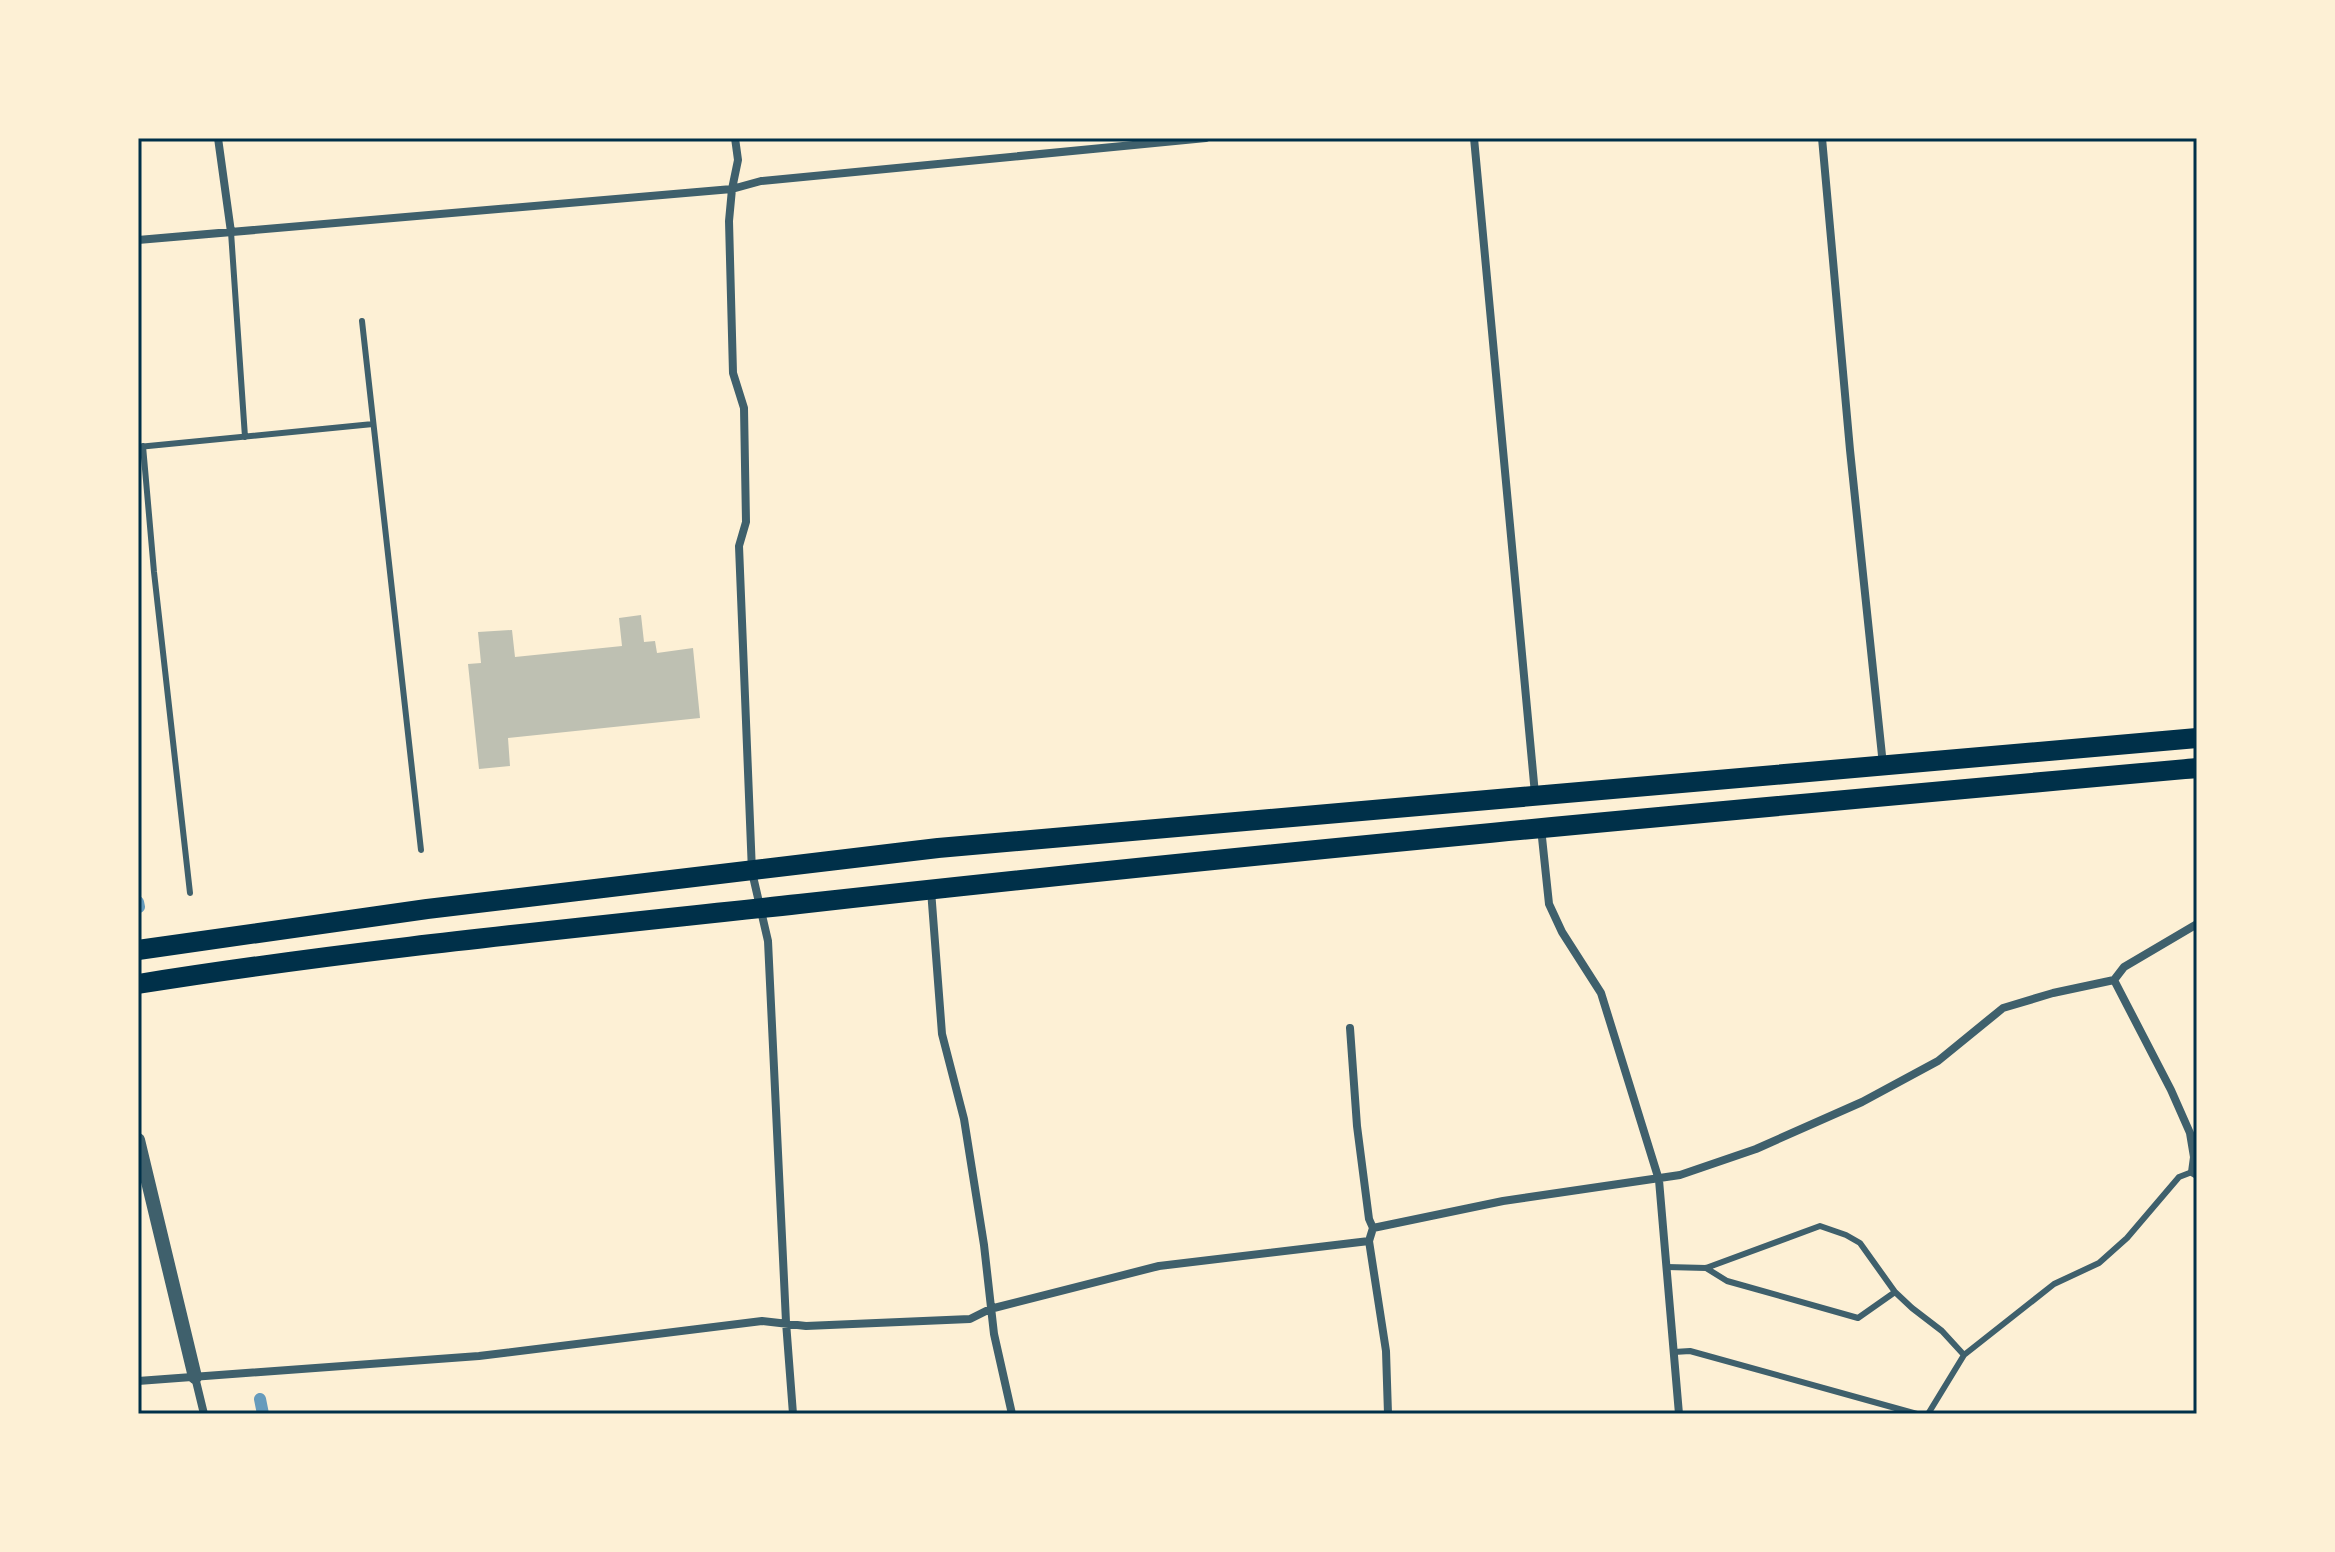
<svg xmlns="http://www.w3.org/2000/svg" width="2335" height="1552" viewBox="0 0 2335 1552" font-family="Montserrat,sans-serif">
<rect width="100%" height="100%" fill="#fdf0d5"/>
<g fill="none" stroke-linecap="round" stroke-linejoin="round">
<path stroke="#669bbc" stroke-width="12" d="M 138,902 L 139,907
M 260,1399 L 263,1414"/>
</g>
<path fill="#bec0b2" d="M 641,615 L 644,642 L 655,641 L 657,653 L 693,648 L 700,718 L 508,738 L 510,766 L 479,769 L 468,664 L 481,663 L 478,632 L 512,630 L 515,657 L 622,646 L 619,618 Z"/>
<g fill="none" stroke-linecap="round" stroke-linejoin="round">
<path stroke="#3f606c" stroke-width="6" d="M 231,232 L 245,437
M 362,321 L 421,850
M 143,446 L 154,572 L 190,893
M 138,447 L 373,424
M 1667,1267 L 1706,1268 L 1820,1226 L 1846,1235 L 1860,1243 L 1895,1292 L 1912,1308 L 1942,1331 L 1964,1355
M 1706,1268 L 1727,1281 L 1858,1318 L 1895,1292
M 1674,1352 L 1690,1351 L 1917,1414
M 1928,1414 L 1964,1355 L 2054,1284 L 2099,1263 L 2127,1238 L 2179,1177 L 2192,1172"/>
<path stroke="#3f606c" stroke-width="8" d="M 218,138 L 231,232
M 735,138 L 738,160 L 732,189 L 729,221 L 733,373 L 744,408 L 746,522 L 739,546 L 752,872 L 768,941 L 786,1322 L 793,1414
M 1474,138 L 1535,794
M 1822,138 L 1850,450 L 1883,765
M 138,240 L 732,189 L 761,181 L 1206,138
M 1541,828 L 1549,904 L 1562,932 L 1601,993 L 1659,1180 L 1679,1414
M 931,890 L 942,1034 L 964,1119 L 984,1245 L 994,1334 L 1012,1414
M 2114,980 L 2171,1090 L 2190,1133 L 2194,1157 L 2192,1172 L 2197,1175
M 1350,1028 L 1357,1126 L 1369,1219 L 1373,1228
M 1369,1241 L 1386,1351 L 1388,1414
M 195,1377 L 204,1414
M 138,1381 L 479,1356 L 762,1321 L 806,1326 L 970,1319 L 990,1309 L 1159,1266 L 1369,1241 L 1373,1228 L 1503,1201 L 1680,1175 L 1756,1149 L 1862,1102 L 1938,1061 L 2003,1008 L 2053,993 L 2114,980 L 2124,967 L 2197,924"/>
<path stroke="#3f606c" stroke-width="14" d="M 138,1140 L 195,1377"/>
<path stroke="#003049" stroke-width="20" d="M 138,950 L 427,909 L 938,848 L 2197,738
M 138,984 C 357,949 578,928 799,904 C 1264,852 1731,810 2197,768"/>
</g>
<rect width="2335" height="1552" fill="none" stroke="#fdf0d5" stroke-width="280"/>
<rect x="140" y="140" width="2055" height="1272" fill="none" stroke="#003049" stroke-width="3"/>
</svg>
